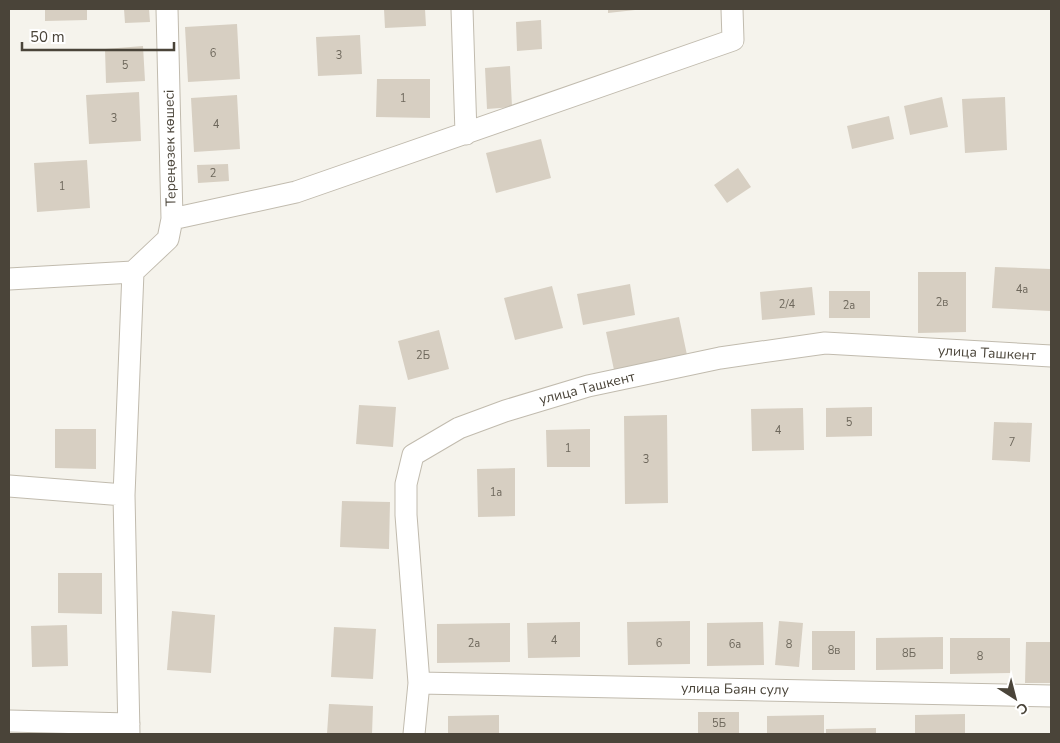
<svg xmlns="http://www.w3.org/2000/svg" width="1060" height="743" viewBox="0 0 1060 743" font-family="'Nunito Sans',sans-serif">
<rect width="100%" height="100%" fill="#f5f3ec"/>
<path fill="#d7cfc2" d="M 45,9 L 87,9 L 87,20 L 45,21 Z
M 124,9 L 149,9 L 150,22 L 125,23 Z
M 384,9 L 425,9 L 426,26 L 385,28 Z
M 608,9 L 635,9 L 635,10 L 608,13 Z
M 541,20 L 542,49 L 517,51 L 516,22 Z
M 237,24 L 240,79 L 188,82 L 185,27 Z
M 360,35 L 362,74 L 318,76 L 316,37 Z
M 143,46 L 145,81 L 106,83 L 105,49 Z
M 510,66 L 512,107 L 487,109 L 485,68 Z
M 377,79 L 430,79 L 430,118 L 376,117 Z
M 139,92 L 141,141 L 89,144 L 86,95 Z
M 237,95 L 240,149 L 194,152 L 191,98 Z
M 942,97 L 948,127 L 910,135 L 904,106 Z
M 1005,97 L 1007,150 L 965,153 L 962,99 Z
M 889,116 L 894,139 L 852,149 L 847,126 Z
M 541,139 L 551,178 L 496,193 L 486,153 Z
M 87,160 L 90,208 L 37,212 L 34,163 Z
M 228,164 L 229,181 L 198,183 L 197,165 Z
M 738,168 L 751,187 L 727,203 L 714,185 Z
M 995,267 L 1051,269 L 1051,311 L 992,308 Z
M 918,272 L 966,272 L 966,332 L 918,333 Z
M 630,284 L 635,315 L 583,325 L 577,294 Z
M 552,286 L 563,328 L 515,340 L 504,298 Z
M 812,287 L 815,315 L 762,320 L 760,292 Z
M 829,291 L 870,291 L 870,318 L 829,318 Z
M 679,317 L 687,355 L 614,370 L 606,332 Z
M 439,330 L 449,369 L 408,380 L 398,341 Z
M 359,405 L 396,407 L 393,447 L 356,444 Z
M 872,407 L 872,436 L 826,437 L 826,408 Z
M 803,408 L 804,450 L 752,451 L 751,409 Z
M 667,415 L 668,503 L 625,504 L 624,416 Z
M 994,422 L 1032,423 L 1030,462 L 992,460 Z
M 55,429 L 96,429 L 96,469 L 55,468 Z
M 590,429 L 590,467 L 547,467 L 546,430 Z
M 515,468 L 515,516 L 478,517 L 477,469 Z
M 342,501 L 390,502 L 389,549 L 340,547 Z
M 58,573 L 102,573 L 102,614 L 58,613 Z
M 172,611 L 215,615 L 211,673 L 167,670 Z
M 690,621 L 690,664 L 628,665 L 627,622 Z
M 779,621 L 803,623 L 799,667 L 775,665 Z
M 580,622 L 580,657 L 528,658 L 527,623 Z
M 763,622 L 764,665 L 707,666 L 707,623 Z
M 510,623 L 510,662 L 437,663 L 437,624 Z
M 67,625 L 68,666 L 32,667 L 31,626 Z
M 334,627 L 376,629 L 373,679 L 331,677 Z
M 812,631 L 855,631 L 855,670 L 812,670 Z
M 943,637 L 943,669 L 876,670 L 876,638 Z
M 950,638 L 1010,638 L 1010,673 L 950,674 Z
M 1026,642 L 1051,642 L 1051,683 L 1025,683 Z
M 329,704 L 373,706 L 372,734 L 327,734 Z
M 698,712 L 739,712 L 739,734 L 698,734 Z
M 965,714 L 965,734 L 915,734 L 915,715 Z
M 499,715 L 499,734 L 448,734 L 448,716 Z
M 824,715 L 824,734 L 767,734 L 767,716 Z
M 876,728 L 876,734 L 826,734 L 826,729 Z"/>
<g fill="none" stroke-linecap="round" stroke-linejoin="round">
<defs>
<path id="minor" d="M 462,9 L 466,134
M 172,219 L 296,192 L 733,40 L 732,9
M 133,272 L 168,239 L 172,219 L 167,9
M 9,279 L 133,272 L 124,495 L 129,734
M 9,486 L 124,495
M 419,683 L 1051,696
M 9,721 L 129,724
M 414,734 L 419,683 L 406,515 L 406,484 L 413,455 L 459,428 L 505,411 L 588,386 L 720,358 L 825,343 L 1051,356"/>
</defs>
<use href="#minor" stroke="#c1bbae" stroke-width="23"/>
<use href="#minor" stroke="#fff" stroke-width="21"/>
</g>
<g text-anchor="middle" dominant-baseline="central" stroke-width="4.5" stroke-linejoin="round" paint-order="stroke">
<g font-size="11" fill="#6d675b">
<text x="213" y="53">6</text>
<text x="339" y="55">3</text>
<text x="125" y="65">5</text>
<text x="403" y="98">1</text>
<text x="114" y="118">3</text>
<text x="216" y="124">4</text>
<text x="213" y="173">2</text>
<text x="62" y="186">1</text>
<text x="1022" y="289">4а</text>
<text x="942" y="302">2в</text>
<text x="787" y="304">2/4</text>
<text x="849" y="305">2а</text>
<text x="423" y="355">2Б</text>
<text x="849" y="422">5</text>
<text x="778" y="430">4</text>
<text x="1012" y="442">7</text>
<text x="568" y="448">1</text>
<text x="646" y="459">3</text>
<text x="496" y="492">1а</text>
<text x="554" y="640">4</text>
<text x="474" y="643">2а</text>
<text x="659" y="643">6</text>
<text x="735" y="644">6а</text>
<text x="789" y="644">8</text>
<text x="834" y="650">8в</text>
<text x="909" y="653">8Б</text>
<text x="980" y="656">8</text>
<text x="719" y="723">5Б</text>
</g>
<g font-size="14" fill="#4a4439" stroke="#fff">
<text transform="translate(170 148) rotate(-91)">Тереңөзек көшесі</text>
<text transform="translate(987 353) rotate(3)">улица Ташкент</text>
<text transform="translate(587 388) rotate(-14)">улица Ташкент</text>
<text transform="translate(735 689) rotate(1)">улица Баян сулу</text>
</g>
</g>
<rect width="1060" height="743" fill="none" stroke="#4a4439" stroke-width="20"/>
<g transform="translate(1015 698) rotate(144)" stroke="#ffffff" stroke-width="4" paint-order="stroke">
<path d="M0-4L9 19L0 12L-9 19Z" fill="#4a4439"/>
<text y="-8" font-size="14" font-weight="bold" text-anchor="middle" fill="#4a4439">С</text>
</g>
<path d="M22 42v8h152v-8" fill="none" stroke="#4a4439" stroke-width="2.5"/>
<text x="30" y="42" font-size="15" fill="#4a4439" stroke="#ffffff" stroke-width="4" paint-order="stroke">50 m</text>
</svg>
